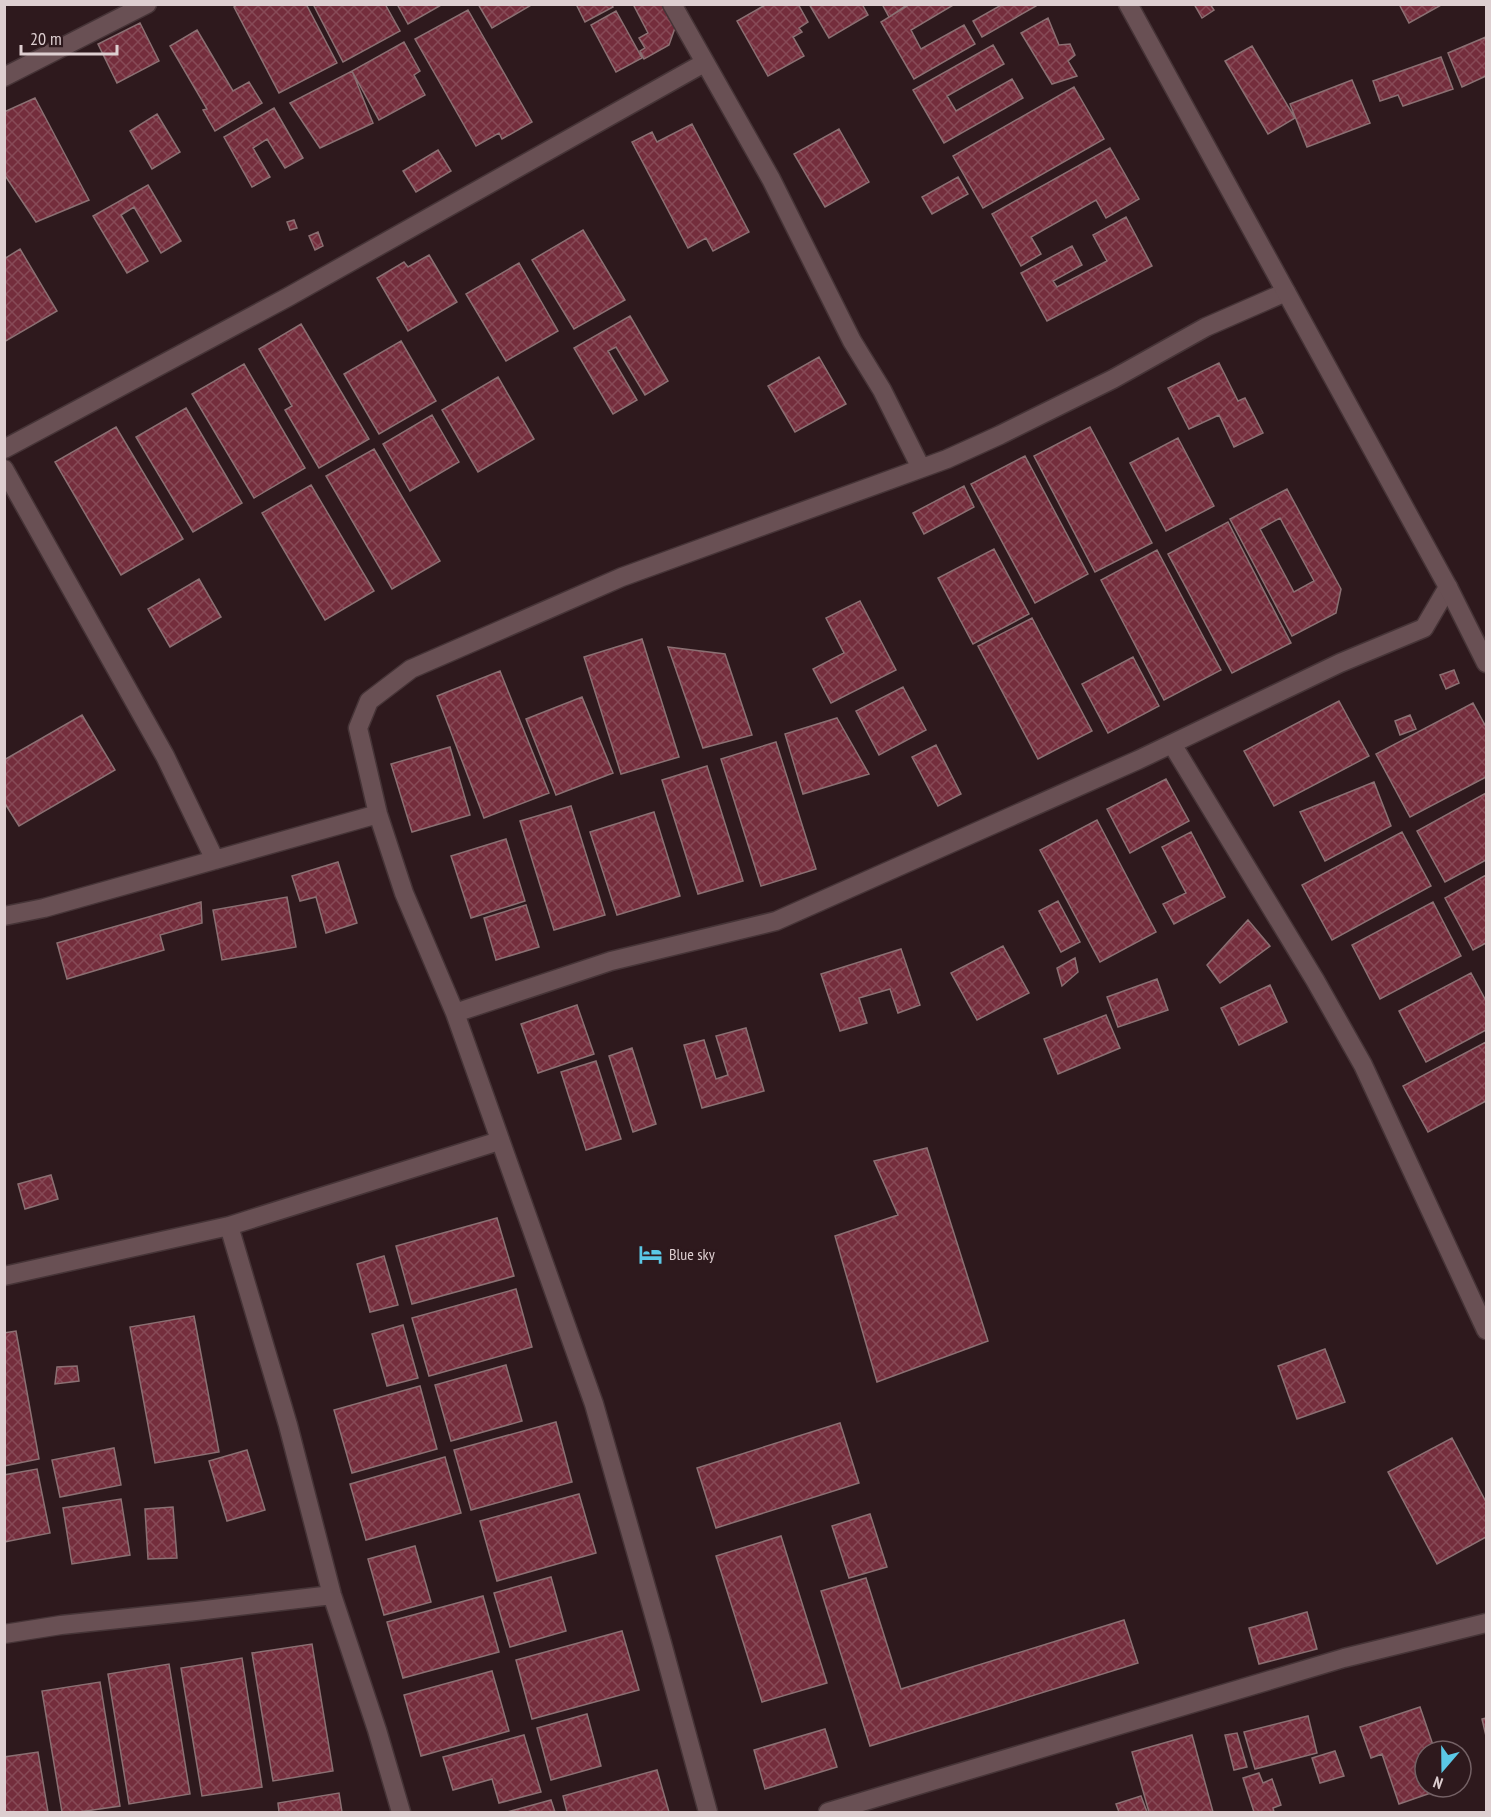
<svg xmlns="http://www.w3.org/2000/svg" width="1491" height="1817" viewBox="0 0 1491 1817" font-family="'PT Sans Narrow',sans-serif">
<defs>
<pattern id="building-cross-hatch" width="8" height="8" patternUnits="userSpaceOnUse" patternTransform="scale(1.5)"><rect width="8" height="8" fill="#742d3c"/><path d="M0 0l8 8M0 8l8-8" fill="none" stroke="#874a57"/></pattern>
</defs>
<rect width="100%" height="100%" fill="#2e191d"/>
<path fill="url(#building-cross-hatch)" stroke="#8b7073" stroke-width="1.5" fill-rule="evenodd" d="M 238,4 L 306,4 L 337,63 L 279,93 L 234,7 Z
M 313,4 L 385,4 L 400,31 L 343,62 Z
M 397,4 L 443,4 L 408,24 Z
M 478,4 L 533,4 L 492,28 Z
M 576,4 L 611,4 L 613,7 L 585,22 Z
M 633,4 L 665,4 L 676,25 L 669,45 L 644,59 L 640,51 L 645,48 L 639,38 L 648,33 Z
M 767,4 L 798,4 L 808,22 L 799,28 L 802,32 L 793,37 L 804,56 L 768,76 L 737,21 Z
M 809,4 L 862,4 L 868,15 L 829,38 Z
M 882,4 L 908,4 L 889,17 Z
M 910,4 L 955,4 L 911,30 L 921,49 L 964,25 L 975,44 L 914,79 L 881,22 Z
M 1003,4 L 1035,4 L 1036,6 L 982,37 L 973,21 Z
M 1194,4 L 1210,4 L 1214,10 L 1202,18 Z
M 1399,4 L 1443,4 L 1409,23 Z
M 468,10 L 532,122 L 502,139 L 499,133 L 476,146 L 415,39 Z
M 616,11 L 642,58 L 616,72 L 591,25 Z
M 1048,18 L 1059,45 L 1070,44 L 1075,55 L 1068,61 L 1077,76 L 1052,84 L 1021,33 Z
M 140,23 L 159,61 L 117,83 L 98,44 Z
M 197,30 L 233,91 L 249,82 L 262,103 L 215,131 L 203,110 L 207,109 L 170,46 Z
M 1486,37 L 1486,76 L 1462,87 L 1448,53 Z
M 404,42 L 420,71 L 414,75 L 425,95 L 379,120 L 352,71 Z
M 993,45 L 1004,64 L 947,96 L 956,111 L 1012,79 L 1023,98 L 944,143 L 913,90 Z
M 1252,46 L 1295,118 L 1268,134 L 1225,61 Z
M 1441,57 L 1453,89 L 1403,106 L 1398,95 L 1380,101 L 1373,81 Z
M 352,71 L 373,123 L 320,148 L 290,103 Z
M 1352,80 L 1370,123 L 1307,147 L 1290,104 Z
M 1074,87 L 1104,139 L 983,208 L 953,156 Z
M 35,98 L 89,200 L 36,222 L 4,174 L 4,112 Z
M 274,108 L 303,158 L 285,168 L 267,139 L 253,148 L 270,177 L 252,187 L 224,137 Z
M 157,114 L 180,152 L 152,169 L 130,131 Z
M 692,124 L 749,232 L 713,251 L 706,238 L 688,248 L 632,142 L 652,132 L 657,142 Z
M 839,129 L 869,182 L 825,207 L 794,154 Z
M 1110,148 L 1139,199 L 1106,218 L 1096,200 L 1031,237 L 1041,254 L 1021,266 L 992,214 Z
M 438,150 L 451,171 L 416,192 L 403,171 Z
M 958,177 L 968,194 L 932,214 L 922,197 Z
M 148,185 L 181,241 L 161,253 L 134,207 L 121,215 L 148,261 L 127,273 L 93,216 Z
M 1126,217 L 1152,266 L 1047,321 L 1021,273 L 1072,246 L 1082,265 L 1053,281 L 1057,287 L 1107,261 L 1093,235 Z
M 294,220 L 297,228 L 290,230 L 287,222 Z
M 583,230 L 625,300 L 574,329 L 532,260 Z
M 318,232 L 323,246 L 315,250 L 309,236 Z
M 20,249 L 57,311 L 4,342 L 4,259 Z
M 429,255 L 457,302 L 408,331 L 377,278 L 404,262 L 408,267 Z
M 519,263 L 558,331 L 506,361 L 466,294 Z
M 630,316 L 668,381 L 645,395 L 616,347 L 608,351 L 637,400 L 613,414 L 574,348 Z
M 301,324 L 369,439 L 319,468 L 285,410 L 292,406 L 259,349 Z
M 401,341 L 436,401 L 379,434 L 344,374 Z
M 819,357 L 846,404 L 795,432 L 768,386 Z
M 1219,363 L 1238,401 L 1245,398 L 1263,433 L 1234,447 L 1219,415 L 1189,429 L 1168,388 Z
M 244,364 L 305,468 L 254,498 L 192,394 Z
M 498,377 L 534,439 L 478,472 L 442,410 Z
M 186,408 L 242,503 L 193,532 L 136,437 Z
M 432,415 L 459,462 L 410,491 L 383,444 Z
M 116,427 L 183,539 L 121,575 L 55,462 Z
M 1090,427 L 1152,543 L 1095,572 L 1034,456 Z
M 1178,438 L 1214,506 L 1166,531 L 1130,463 Z
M 374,449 L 440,561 L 392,589 L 326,476 Z
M 1025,456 L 1088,574 L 1035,603 L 971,484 Z
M 311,485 L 374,591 L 325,620 L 262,513 Z
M 964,486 L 974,507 L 924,534 L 913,513 Z
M 1287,489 L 1341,589 L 1336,613 L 1292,636 L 1230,519 ZM 1280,518 L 1314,581 L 1294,592 L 1260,529 Z
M 1228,522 L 1291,643 L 1232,673 L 1168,554 Z
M 994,549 L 1029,614 L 973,644 L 938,578 Z
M 1157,550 L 1221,670 L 1164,700 L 1101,580 Z
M 199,579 L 221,617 L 170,647 L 148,609 Z
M 860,601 L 896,670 L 831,703 L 813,669 L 844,653 L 826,618 Z
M 1032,618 L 1092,731 L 1038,759 L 978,646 Z
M 642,639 L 679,757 L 621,774 L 584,657 Z
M 668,647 L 725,654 L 752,735 L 703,748 Z
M 1133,657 L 1159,706 L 1108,733 L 1082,684 Z
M 1454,670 L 1459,683 L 1446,689 L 1440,675 Z
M 500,671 L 549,793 L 484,818 L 437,696 Z
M 903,687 L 926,730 L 879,755 L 856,711 Z
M 582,697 L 613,773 L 556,795 L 526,719 Z
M 1339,701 L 1369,756 L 1274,806 L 1244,751 Z
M 1473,703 L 1486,727 L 1486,777 L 1410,817 L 1376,754 Z
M 82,715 L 115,770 L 19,826 L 4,802 L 4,760 Z
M 1410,715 L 1416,729 L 1400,735 L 1395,721 Z
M 837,718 L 869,774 L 803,794 L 785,734 Z
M 776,742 L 816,869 L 761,886 L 721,759 Z
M 936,745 L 961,794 L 938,806 L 912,757 Z
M 450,747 L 470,815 L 412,832 L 391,764 Z
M 707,766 L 743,881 L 698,894 L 662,780 Z
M 1166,779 L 1189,821 L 1130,853 L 1107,809 Z
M 1374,782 L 1391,826 L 1325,861 L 1300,812 Z
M 1486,793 L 1486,860 L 1445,882 L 1417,831 Z
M 571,806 L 605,915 L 554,930 L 520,821 Z
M 654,812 L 680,896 L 617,915 L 590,832 Z
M 1097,820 L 1156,932 L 1100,962 L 1040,850 Z
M 1191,832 L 1225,897 L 1174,924 L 1163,904 L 1186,893 L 1162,847 Z
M 1402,832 L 1431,886 L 1332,940 L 1302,885 Z
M 506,839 L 525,901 L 471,918 L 451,856 Z
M 338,862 L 357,923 L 326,933 L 316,897 L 300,901 L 292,876 Z
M 1486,875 L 1486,943 L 1473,950 L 1445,898 Z
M 287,897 L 296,947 L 222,960 L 213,910 Z
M 1058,901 L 1080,942 L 1061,952 L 1039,911 Z
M 201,902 L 202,923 L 160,935 L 164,950 L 67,979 L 57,943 Z
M 1433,902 L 1461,956 L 1380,999 L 1352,945 Z
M 526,905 L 539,947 L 496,960 L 484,918 Z
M 1248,920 L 1270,946 L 1220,983 L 1207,965 Z
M 1003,946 L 1029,993 L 977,1020 L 951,973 Z
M 901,949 L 920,1005 L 898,1013 L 890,989 L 859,998 L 867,1023 L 840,1031 L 821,974 Z
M 1075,958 L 1078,972 L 1062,986 L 1057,968 Z
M 1471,973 L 1486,1001 L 1486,1030 L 1426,1062 L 1399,1011 Z
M 1157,979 L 1168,1010 L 1118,1027 L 1107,997 Z
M 1270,985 L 1287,1022 L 1239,1045 L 1221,1008 Z
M 577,1005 L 594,1054 L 538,1073 L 521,1024 Z
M 1106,1015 L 1120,1048 L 1058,1074 L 1044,1039 Z
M 746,1028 L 764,1091 L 702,1108 L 684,1045 L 704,1040 L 716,1079 L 728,1075 L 716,1036 Z
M 1486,1042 L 1486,1101 L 1428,1132 L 1403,1086 Z
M 632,1048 L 656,1124 L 633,1132 L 609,1056 Z
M 596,1061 L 621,1139 L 586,1150 L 561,1072 Z
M 927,1148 L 988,1341 L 877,1382 L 835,1236 L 898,1215 L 874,1161 Z
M 51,1175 L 58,1199 L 25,1209 L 18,1184 Z
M 497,1218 L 514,1276 L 412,1304 L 396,1246 Z
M 384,1256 L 398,1305 L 370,1312 L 357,1264 Z
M 516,1289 L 532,1347 L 429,1376 L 412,1318 Z
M 194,1316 L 219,1452 L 155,1463 L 130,1327 Z
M 403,1325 L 418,1378 L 387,1386 L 372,1334 Z
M 16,1331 L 39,1459 L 4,1466 L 4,1333 Z
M 1325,1349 L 1345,1402 L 1297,1419 L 1278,1366 Z
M 506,1365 L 522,1421 L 451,1441 L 435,1385 Z
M 77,1366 L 79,1381 L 55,1384 L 57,1367 Z
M 420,1386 L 437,1449 L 352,1473 L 334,1410 Z
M 556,1422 L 572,1482 L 471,1510 L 454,1450 Z
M 840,1423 L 859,1483 L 716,1528 L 697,1468 Z
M 1452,1438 L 1486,1502 L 1486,1537 L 1437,1564 L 1388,1472 Z
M 114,1448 L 121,1485 L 60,1497 L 52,1460 Z
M 247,1450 L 265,1510 L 227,1521 L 209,1461 Z
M 445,1457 L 461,1513 L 366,1540 L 350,1484 Z
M 37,1469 L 50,1533 L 4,1542 L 4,1475 Z
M 579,1494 L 596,1553 L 497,1581 L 480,1521 Z
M 121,1499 L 130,1555 L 72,1564 L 63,1508 Z
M 173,1507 L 177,1558 L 148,1559 L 145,1509 Z
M 870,1514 L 887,1567 L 849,1578 L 832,1526 Z
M 781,1536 L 827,1683 L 762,1702 L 716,1556 Z
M 415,1546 L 431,1602 L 384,1615 L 368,1559 Z
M 551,1577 L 566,1631 L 510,1647 L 494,1593 Z
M 866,1578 L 901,1689 L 1124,1620 L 1138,1663 L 870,1746 L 821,1591 Z
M 483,1596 L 499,1652 L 403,1678 L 387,1622 Z
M 1307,1612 L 1317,1649 L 1259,1664 L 1249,1628 Z
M 622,1631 L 639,1690 L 532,1719 L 516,1660 Z
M 312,1644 L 333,1771 L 273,1781 L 252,1653 Z
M 242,1658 L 262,1787 L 202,1796 L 181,1668 Z
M 169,1664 L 190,1794 L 129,1804 L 108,1674 Z
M 492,1671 L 509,1731 L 421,1756 L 404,1695 Z
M 100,1682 L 120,1806 L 79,1812 L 62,1812 L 42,1691 Z
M 1420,1707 L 1435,1751 L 1425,1751 L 1425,1787 L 1448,1787 L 1399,1804 L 1382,1754 L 1371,1758 L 1360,1727 Z
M 587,1714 L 601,1766 L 551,1780 L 537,1728 Z
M 1308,1716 L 1317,1753 L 1255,1769 L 1244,1732 Z
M 1486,1718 L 1486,1736 L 1482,1719 Z
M 825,1729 L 837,1767 L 765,1789 L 754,1750 Z
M 1237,1733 L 1247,1767 L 1234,1770 L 1225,1735 Z
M 524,1735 L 541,1792 L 499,1803 L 492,1779 L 453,1790 L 443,1757 Z
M 1192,1735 L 1213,1812 L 1149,1812 L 1132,1752 Z
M 1335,1751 L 1344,1776 L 1320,1783 L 1312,1758 Z
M 38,1752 L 48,1812 L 4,1812 L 4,1757 Z
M 657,1770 L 669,1812 L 567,1812 L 563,1796 Z
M 1259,1773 L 1263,1783 L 1272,1779 L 1281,1805 L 1273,1808 L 1274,1812 L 1254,1812 L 1243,1778 Z
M 339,1793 L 342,1812 L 279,1812 L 278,1803 Z
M 1141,1796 L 1147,1812 L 1119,1812 L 1116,1804 Z
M 551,1800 L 555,1812 L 507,1812 Z"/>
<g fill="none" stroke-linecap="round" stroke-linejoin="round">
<defs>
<path id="street" d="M 672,4 L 771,179 L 852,341 L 882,390 L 921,468
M 4,77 L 147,4
M 4,449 L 288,297 L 704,63
M 4,469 L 165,756 L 215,860
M 1172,744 L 1315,980 L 1363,1065 L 1486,1330
M 4,916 L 44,908 L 378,814
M 455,1013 L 611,961 L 776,921 L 1138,760 L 1340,663 L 1424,628 L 1448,587
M 229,1226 L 288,1425 L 332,1595 L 377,1730 L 401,1812
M 4,1276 L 229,1226 L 499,1141
M 4,1634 L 61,1625 L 196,1611 L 332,1595
M 708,1812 L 662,1643 L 594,1404 L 455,1013 L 404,893 L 378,814 L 358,728 L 369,701 L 411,669 L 622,577 L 947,459 L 1000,435 L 1113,379 L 1206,327 L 1286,292
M 828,1812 L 1344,1658 L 1486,1623"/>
<path id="secondary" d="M 1128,4 L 1448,587 L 1486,663"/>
</defs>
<use href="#street" stroke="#463437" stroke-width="21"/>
<use href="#secondary" stroke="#463437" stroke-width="21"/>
<use href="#street" stroke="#695054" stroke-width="18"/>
<use href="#secondary" stroke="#695054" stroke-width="18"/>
</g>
<defs>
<symbol id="hotel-bare" viewBox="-9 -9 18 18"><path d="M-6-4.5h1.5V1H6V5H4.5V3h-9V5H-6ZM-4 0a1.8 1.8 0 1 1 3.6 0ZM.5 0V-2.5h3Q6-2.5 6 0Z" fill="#5bc8e6" stroke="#2e191d" stroke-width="2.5" paint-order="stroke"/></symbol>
</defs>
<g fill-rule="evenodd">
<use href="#hotel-bare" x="634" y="1238" width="33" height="33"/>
</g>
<g text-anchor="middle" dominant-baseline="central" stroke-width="6" stroke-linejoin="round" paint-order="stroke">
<g font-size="16" fill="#ddced0" stroke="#2e191d" text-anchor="start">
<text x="669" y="1254">Blue sky</text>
</g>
</g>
<rect width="1491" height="1817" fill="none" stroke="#ddced0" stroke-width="12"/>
<g transform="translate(1443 1769) rotate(200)"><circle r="28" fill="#2e191d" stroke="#746165" stroke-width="1.5"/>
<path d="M0-4.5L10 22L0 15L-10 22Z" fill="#5bc8e6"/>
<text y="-9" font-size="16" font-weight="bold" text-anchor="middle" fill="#ddced0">N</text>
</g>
<path d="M21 45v9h96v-9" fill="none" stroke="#ddced0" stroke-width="3"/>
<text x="30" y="45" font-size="18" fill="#ddced0" stroke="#2e191d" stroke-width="4.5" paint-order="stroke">20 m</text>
</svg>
